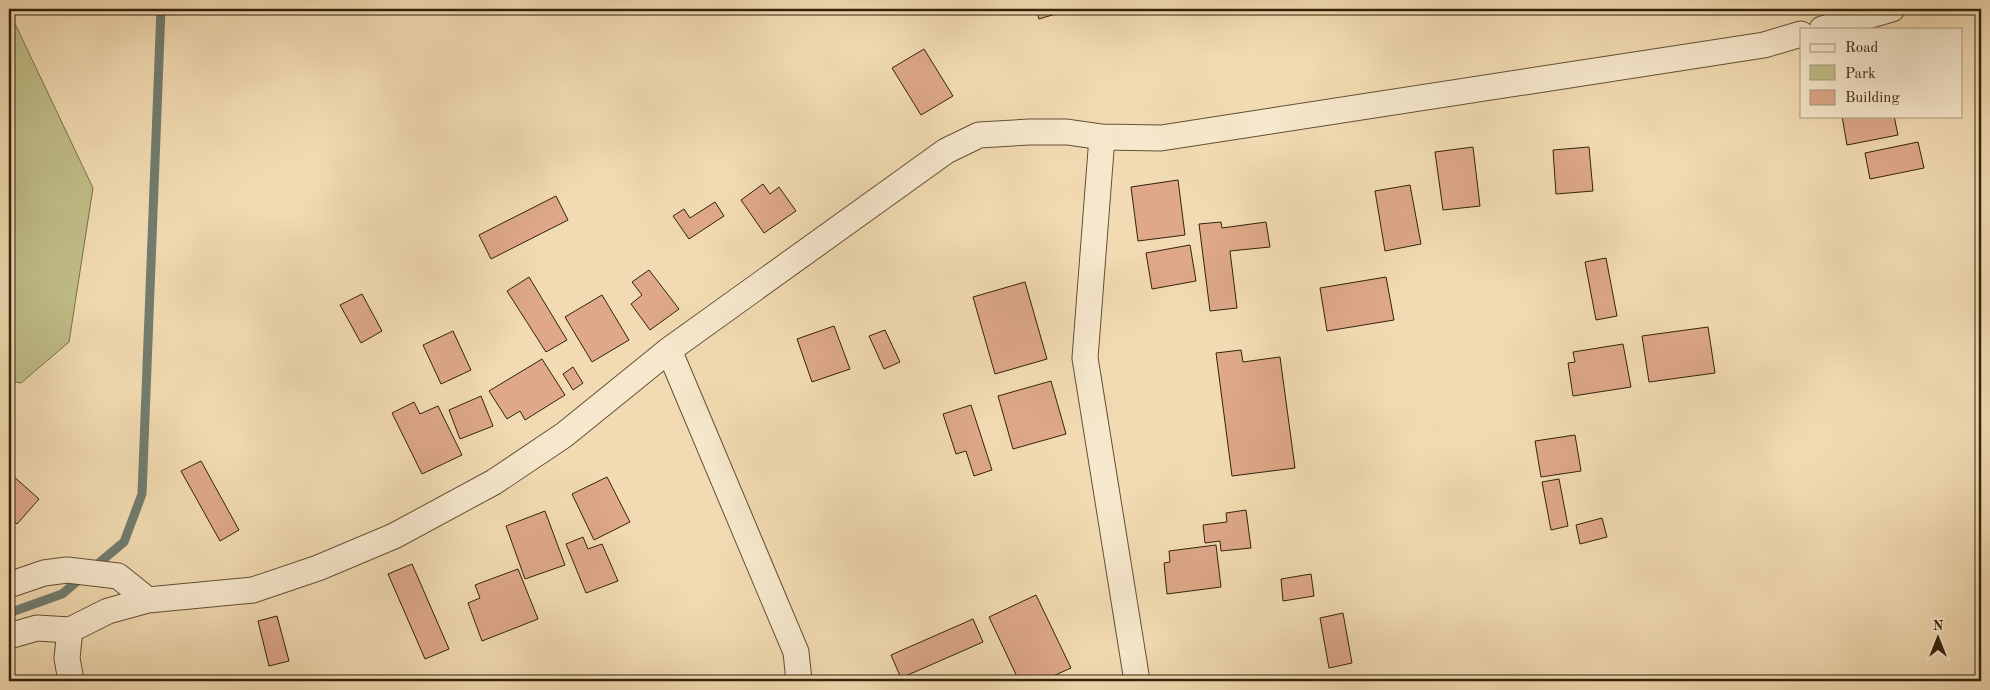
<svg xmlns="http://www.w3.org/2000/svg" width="1990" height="690" viewBox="0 0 1990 690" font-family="'Old Standard TT',serif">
<rect width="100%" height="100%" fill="#f2dbb2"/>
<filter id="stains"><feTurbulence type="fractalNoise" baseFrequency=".004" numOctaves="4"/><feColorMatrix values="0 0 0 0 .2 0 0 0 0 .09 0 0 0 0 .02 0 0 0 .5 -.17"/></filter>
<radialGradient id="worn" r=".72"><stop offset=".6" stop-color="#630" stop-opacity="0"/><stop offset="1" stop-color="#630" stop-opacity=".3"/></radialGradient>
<path fill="#c0be88" stroke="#79704a" d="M 9,11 L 93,188 L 69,342 L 21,383 L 9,381 Z"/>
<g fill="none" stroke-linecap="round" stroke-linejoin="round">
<path stroke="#727d70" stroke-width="9" d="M 9,613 L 62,594 L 124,542 L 142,494 L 161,9"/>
</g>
<path fill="#dea889" stroke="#32220b" d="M 1036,9 L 1072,9 L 1039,19 Z
M 924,49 L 953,96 L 921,115 L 892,68 Z
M 1842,116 L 1894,116 L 1898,135 L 1847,145 Z
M 1918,142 L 1924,168 L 1870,179 L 1865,153 Z
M 1473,147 L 1480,206 L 1443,210 L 1435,152 Z
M 1589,147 L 1593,191 L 1556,194 L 1553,150 Z
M 1178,180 L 1185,235 L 1138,241 L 1131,187 Z
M 763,184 L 770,194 L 779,187 L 796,211 L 764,233 L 741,200 Z
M 1410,185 L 1421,244 L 1385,251 L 1375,191 Z
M 556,196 L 568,220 L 491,259 L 479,235 Z
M 715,202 L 724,216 L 689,239 L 673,216 L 684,209 L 690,218 Z
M 1221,222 L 1222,228 L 1266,222 L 1270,247 L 1230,251 L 1237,308 L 1210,311 L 1199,224 Z
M 1190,245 L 1196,281 L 1152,289 L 1146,253 Z
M 1606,258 L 1617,316 L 1596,320 L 1585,262 Z
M 649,270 L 679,309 L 650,330 L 631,304 L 642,295 L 632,282 Z
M 529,277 L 567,340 L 546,352 L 507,291 Z
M 1386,277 L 1394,320 L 1327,331 L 1320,288 Z
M 1025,282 L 1047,359 L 995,374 L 973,297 Z
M 362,294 L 382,331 L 361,343 L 340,305 Z
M 602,295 L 629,340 L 592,362 L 565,317 Z
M 834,326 L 850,369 L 812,382 L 797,339 Z
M 1708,327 L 1715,373 L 1649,382 L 1642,336 Z
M 885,330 L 900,362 L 884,369 L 869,336 Z
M 453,331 L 471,370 L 441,384 L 423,345 Z
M 1623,344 L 1631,387 L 1573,396 L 1568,363 L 1575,362 L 1573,352 Z
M 1241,350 L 1243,362 L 1280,357 L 1295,468 L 1232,476 L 1216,353 Z
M 542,359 L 565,395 L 525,420 L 520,411 L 507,419 L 489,391 Z
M 573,367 L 583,383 L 573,390 L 563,374 Z
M 1051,381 L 1066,434 L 1013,449 L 998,396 Z
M 481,396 L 493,426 L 460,439 L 449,410 Z
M 414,402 L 420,414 L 438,406 L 462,455 L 422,474 L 392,413 Z
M 971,405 L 992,470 L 974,476 L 966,451 L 956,454 L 943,414 Z
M 1575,435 L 1581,471 L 1541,477 L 1535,441 Z
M 201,461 L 239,530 L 220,541 L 181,471 Z
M 12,475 L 39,499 L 17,524 L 9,517 L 9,479 Z
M 607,477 L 630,522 L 594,540 L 572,494 Z
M 1559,479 L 1568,526 L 1551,530 L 1542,482 Z
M 1246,510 L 1251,548 L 1221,551 L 1220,541 L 1205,543 L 1203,525 L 1227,522 L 1226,513 Z
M 545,511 L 565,565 L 525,579 L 506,526 Z
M 1602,518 L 1607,537 L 1580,544 L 1576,525 Z
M 583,537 L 588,549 L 602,544 L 618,581 L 586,593 L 566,544 Z
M 1216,545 L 1221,587 L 1167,594 L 1164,563 L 1170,562 L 1169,551 Z
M 412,564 L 449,649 L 425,659 L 388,574 Z
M 518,569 L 538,619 L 482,641 L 468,603 L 480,598 L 475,585 Z
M 1311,574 L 1314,596 L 1283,601 L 1281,579 Z
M 1036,595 L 1071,668 L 1042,681 L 1019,681 L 989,617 Z
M 1343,613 L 1352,663 L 1329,668 L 1320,618 Z
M 277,616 L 289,661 L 269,666 L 258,621 Z
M 973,619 L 983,642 L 901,678 L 891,655 Z"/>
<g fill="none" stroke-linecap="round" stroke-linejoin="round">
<defs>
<path id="minor" d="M 1822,29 L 1892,9
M 1102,137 L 1085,358 L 1137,681
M 669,350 L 796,652 L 799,681
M 9,585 L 44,573 L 67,570 L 118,576 L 148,600
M 9,636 L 37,628 L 70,630
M 71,681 L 67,658 L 70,630 L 108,611 L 148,600 L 253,590 L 318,568 L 394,536 L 494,482 L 564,435 L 669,350 L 946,151 L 979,135 L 1029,132 L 1067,132 L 1102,137 L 1161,138 L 1764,45 L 1801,34"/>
</defs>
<use href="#minor" stroke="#625035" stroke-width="27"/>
<use href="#minor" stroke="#f7e8cd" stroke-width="25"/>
</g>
<rect width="1990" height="690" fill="none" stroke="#f2dbb2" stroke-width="30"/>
<rect x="10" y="10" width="1970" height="670" fill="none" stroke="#32220b" stroke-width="2.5"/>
<rect x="15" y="15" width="1960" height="660" fill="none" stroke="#32220b"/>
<rect x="1800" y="28" width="162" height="90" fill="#f7e8cd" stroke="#a8997f"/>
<rect x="1810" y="44" width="25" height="8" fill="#f7e8cd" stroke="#a8997f"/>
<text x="1845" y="52" font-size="15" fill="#32220b">Road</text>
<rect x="1810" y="65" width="25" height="15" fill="#c0be88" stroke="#a8997f"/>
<text x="1845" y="78" font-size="15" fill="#32220b">Park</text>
<rect x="1810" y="90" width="25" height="15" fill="#dea889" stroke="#a8997f"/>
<text x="1845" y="102" font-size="15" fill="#32220b">Building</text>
<g transform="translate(1938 638)" stroke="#f7e8cd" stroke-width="4" paint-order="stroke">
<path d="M0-4L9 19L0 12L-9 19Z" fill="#32220b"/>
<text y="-8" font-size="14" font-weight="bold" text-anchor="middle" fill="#32220b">N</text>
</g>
<rect width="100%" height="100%" filter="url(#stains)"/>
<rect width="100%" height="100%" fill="url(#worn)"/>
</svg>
